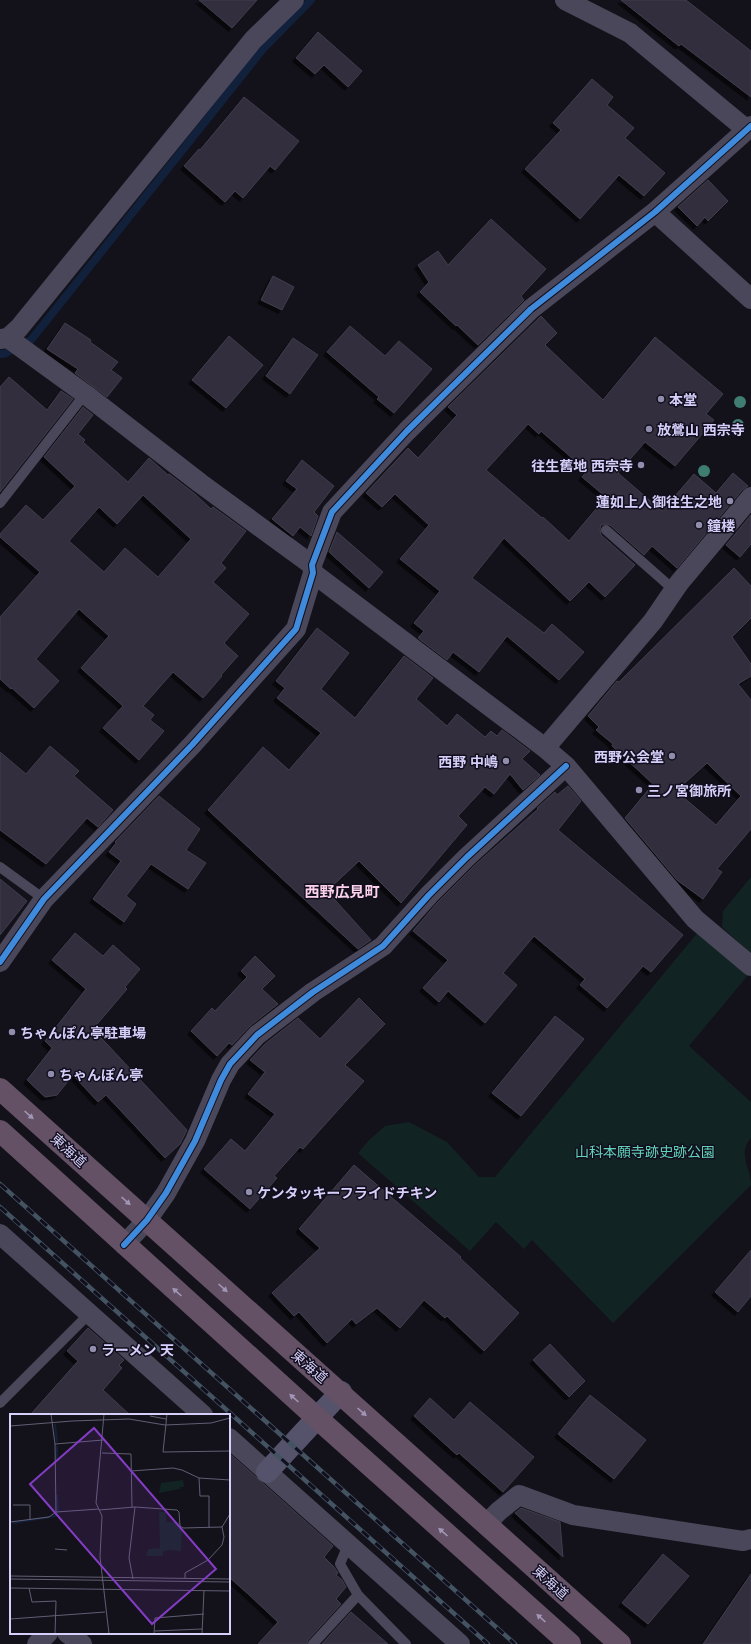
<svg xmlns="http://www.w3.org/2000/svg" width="751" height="1644" viewBox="0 0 751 1644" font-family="'Open Sans','Noto Sans JP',sans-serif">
<defs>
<filter id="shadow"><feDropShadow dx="-3.5" dy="3.5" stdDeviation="0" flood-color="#0009"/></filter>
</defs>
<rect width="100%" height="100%" fill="#13121a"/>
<path fill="#122324" d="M 751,877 L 751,954 L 722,927 L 723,911 Z
M 699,931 L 749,974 L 689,1046 L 751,1102 L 751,1138 C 737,1154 751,1168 751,1185 L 613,1323 L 532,1240 L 524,1249 L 496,1222 L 470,1251 L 358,1153 L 370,1139 L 385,1126 L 409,1122 L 447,1142 L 479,1177 L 495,1177 Z"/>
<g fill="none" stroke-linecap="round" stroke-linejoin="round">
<path stroke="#11203b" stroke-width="8" d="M 0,354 L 4,354 L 31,340 L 263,49 L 311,0"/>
</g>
<path fill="#312f3c" stroke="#403c4d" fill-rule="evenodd" filter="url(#shadow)" d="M 199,0 L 257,0 L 232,28 Z
M 621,0 L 686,0 L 751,51 L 751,97 L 681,44 L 679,46 Z
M 318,32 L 362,71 L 348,87 L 324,65 L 315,74 L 296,58 Z
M 592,79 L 613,97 L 607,105 L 634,128 L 625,138 L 665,173 L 644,196 L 619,175 L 580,219 L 525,169 L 561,130 L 553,123 Z
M 244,97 L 299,141 L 275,170 L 270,166 L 243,198 L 235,191 L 225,202 L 184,166 L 199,149 L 200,150 Z
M 708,180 L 728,201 L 708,221 L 705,217 L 697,226 L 678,207 Z
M 491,219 L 546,269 L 521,296 L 524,300 L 478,345 L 457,325 L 456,326 L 420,292 L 429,282 L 418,265 L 438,251 L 448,265 Z
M 273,276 L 294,287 L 282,310 L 261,300 Z
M 541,316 L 557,333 L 545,345 L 603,400 L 655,337 L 723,394 L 706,414 L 714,420 L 675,466 L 645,442 L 618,473 L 662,511 L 694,474 L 716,493 L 733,473 L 748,486 L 742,490 L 677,568 L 652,546 L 644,555 L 610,525 L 607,524 L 601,525 L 600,529 L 601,535 L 635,565 L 605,597 L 589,582 L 570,601 L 504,538 L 472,578 L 544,633 L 552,624 L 584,652 L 559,680 L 507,636 L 479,672 L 453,652 L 447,660 L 418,638 L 424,631 L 414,623 L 440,591 L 400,559 L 429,525 L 395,494 L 382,507 L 366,493 L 408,448 L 418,458 L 457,415 L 448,407 ZM 528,424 L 539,434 L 541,431 L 587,471 L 582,477 L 606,497 L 569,541 L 543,517 L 542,518 L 486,470 Z
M 65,323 L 91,340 L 90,342 L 118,362 L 111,370 L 122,378 L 107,397 L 75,373 L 78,369 L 47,349 Z
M 350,326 L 385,356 L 399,341 L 432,369 L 394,413 L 377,399 L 379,397 L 327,352 Z
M 229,336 L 263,365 L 226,408 L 192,380 Z
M 293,338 L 318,355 L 290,394 L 266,376 Z
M 9,377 L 47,410 L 61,391 L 73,399 L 0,492 L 0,387 Z
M 83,407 L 93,415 L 78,434 L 85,440 L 83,442 L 128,482 L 149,458 L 168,475 L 169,474 L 195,494 L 211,509 L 213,507 L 246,531 L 221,563 L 226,568 L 213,582 L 249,614 L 224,643 L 238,656 L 221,675 L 222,676 L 203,698 L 173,672 L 143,706 L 154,715 L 150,720 L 164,731 L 139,760 L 103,728 L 123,706 L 81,668 L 109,636 L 79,609 L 36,659 L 59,681 L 34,708 L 12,688 L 11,689 L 0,679 L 0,617 L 40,572 L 0,537 L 0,534 L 26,505 L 43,520 L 75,486 L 44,457 ZM 143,495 L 191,539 L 158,577 L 125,548 L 104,572 L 69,541 L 99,507 L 117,524 Z
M 302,460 L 334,486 L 314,512 L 318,516 L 311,536 L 300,527 L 293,536 L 272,519 L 297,489 L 286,481 Z
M 751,515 L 751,544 L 740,557 L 726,545 Z
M 337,532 L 383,572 L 369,588 L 329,552 Z
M 734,568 L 751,586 L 751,618 L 732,637 L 751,664 L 751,676 L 738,684 L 751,700 L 751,829 L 717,869 L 722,872 L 703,899 L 677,880 L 625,818 L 653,784 L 612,746 L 613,744 L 596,730 L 599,727 L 588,716 L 617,681 L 619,682 ZM 707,763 L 741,796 L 716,825 L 676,791 Z
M 317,628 L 349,653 L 321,689 L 355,718 L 404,656 L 433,678 L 416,699 L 447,726 L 457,714 L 485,737 L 491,731 L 497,736 L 502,730 L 530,751 L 522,759 L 540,775 L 523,790 L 510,774 L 494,794 L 485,787 L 458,816 L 467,825 L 401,903 L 359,861 L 327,891 L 371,940 L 358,949 L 208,810 L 263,747 L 289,770 L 321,733 L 277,698 L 285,688 L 276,681 Z
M 50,746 L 79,771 L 74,776 L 113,810 L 98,827 L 87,818 L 46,864 L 0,830 L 0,752 L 26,774 Z
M 568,786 L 581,801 L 558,830 L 683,935 L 651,972 L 643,966 L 607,1008 L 580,985 L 585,979 L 534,936 L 503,973 L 517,985 L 485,1023 L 448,991 L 439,1002 L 423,988 L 448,960 L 413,931 L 437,903 L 475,865 L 538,809 L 537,808 L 555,792 L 557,795 Z
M 159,796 L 200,829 L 186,850 L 206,863 L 188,889 L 151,864 L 126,896 L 136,904 L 124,922 L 93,899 L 121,861 L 109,852 L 116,843 L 115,842 Z
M 0,879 L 27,901 L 0,935 Z
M 75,933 L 103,956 L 113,945 L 140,969 L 125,987 L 127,989 L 93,1029 L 187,1130 L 180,1144 L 165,1158 L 106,1095 L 98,1102 L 73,1075 L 57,1095 L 45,1097 L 27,1080 L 52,1048 L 45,1041 L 86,989 L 52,960 Z
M 255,956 L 275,976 L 262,989 L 278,1004 L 250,1026 L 232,1045 L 229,1043 L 217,1056 L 191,1031 L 212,1008 L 215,1011 L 247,977 L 241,971 Z
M 359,998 L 385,1024 L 345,1065 L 364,1081 L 303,1149 L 300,1147 L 274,1176 L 277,1178 L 250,1209 L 204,1169 L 231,1139 L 245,1151 L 275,1114 L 248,1094 L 265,1072 L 250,1060 L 265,1044 L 298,1018 L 320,1039 Z
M 555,1016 L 584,1039 L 521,1116 L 492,1093 Z
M 354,1165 L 461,1257 L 460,1258 L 519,1313 L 484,1351 L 447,1316 L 445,1318 L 424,1300 L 400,1328 L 377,1308 L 356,1324 L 352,1319 L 327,1343 L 299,1312 L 294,1316 L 272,1293 L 320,1248 L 299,1229 Z
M 751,1250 L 751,1296 L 738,1312 L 715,1292 Z
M 88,1328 L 124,1360 L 119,1365 L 122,1368 L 103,1390 L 130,1415 L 30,1415 L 78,1361 L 67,1351 Z
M 550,1344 L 585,1381 L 569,1397 L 533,1360 Z
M 590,1395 L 646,1440 L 614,1479 L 558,1434 Z
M 430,1398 L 454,1420 L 470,1402 L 534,1457 L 503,1492 L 459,1453 L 457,1455 L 414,1416 Z
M 229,1453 L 333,1546 L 324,1557 L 334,1567 L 338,1573 L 336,1575 L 342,1580 L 346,1587 L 336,1599 L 341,1604 L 308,1640 L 307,1644 L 258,1644 L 278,1622 L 247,1593 L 229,1577 Z
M 521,1508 L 560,1522 L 563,1557 L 515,1513 Z
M 663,1554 L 689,1576 L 648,1624 L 622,1603 Z
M 751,1574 L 751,1644 L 703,1644 Z
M 351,1612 L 388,1644 L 322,1644 Z"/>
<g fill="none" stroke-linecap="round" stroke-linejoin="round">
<path stroke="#494759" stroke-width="10" d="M 0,503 L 85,394
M 606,530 L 674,590
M 0,867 L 44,899
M 0,1403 L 89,1314
M 348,1545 L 340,1564 L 358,1595 L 406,1644
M 313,1644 L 358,1595"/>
<path stroke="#494759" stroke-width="20" d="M 565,0 L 630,33 L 747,130
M 655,212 L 751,299
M 8,338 L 85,394 L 200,483 L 312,565
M 0,339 L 8,338 L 19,328 L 253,40 L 294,0
M 313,573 L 545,748 L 566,766 L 695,919 L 751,966
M 545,748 L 653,621 L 679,583 L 751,497
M 0,962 L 44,899 L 192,745 L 296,629 L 313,573 L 312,565 L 332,512 L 407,431 L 531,309 L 655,212 L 751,126
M 0,1234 L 203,1415
M 124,1245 L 147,1220 L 166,1193 L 195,1141 L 221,1080 L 230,1064 L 257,1035 L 313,992 L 383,946 L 429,895 L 467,857 L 566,766
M 229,1438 L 460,1644
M 486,1524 L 499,1511 L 519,1495 L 573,1515 L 743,1541 L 751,1539
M 67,1633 L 82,1644
M 37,1644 L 48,1633"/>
<path stroke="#55536c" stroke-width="22" d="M 267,1472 L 341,1392"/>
<path stroke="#645165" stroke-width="22" d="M 0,1089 L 620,1644
M 0,1131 L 317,1418 L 570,1644"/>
<defs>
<path id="rail" d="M 0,1184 L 515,1644
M 0,1207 L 488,1644"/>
</defs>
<use href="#rail" stroke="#435361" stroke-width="4.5"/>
<use href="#rail" stroke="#110e1d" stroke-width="3" stroke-dasharray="9" stroke-linecap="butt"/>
<defs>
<path id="cycleway" d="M 0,962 L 44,899 L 192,745 L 296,629 L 313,573 L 312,565 L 332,512 L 407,431 L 531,309 L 655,212 L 751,126
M 124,1245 L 147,1220 L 166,1193 L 195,1141 L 221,1080 L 230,1064 L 257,1035 L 313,992 L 383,946 L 429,895 L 467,857 L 566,766"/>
</defs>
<use href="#cycleway" stroke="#110e1d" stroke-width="8"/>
<use href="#cycleway" stroke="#408adc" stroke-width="6"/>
</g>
<g fill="#3f7c72">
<circle cx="740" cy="402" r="6"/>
<circle cx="738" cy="425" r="6"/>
<circle cx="704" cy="471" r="6"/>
</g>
<defs><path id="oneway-solid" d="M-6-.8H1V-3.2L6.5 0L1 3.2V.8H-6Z"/></defs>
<g fill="#a296b7">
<use href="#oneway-solid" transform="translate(29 1115) rotate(42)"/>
<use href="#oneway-solid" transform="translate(126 1201) rotate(42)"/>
<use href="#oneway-solid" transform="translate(223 1288) rotate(42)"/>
<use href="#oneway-solid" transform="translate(177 1292) rotate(-138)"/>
<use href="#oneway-solid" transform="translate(294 1398) rotate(-138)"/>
<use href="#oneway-solid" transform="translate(362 1412) rotate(42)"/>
<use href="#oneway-solid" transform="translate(443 1532) rotate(-138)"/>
<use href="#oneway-solid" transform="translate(541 1618) rotate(-138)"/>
</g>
<g fill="#918dac" stroke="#110e1d" stroke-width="1.5">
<circle cx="661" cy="399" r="4"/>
<circle cx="649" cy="429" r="4"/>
<circle cx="641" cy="465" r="4"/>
<circle cx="730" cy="501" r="4"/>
<circle cx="699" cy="525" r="4"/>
<circle cx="672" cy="756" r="4"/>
<circle cx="506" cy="761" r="4"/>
<circle cx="639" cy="790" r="4"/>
<circle cx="12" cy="1032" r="4"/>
<circle cx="51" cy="1074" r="4"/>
<circle cx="249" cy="1192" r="4"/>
<circle cx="93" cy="1349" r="4"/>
</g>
<g text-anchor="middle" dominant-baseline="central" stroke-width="3" stroke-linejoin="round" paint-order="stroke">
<g font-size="14" font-weight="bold" fill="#d5cffa" stroke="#110e1d" text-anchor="start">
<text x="669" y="399">本堂</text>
<text x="657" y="429">放鶯山 西宗寺</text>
<text x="633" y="465" text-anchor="end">往生舊地 西宗寺</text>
<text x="722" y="501" text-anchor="end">蓮如上人御往生之地</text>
<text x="707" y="525">鐘楼</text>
<text x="664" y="756" text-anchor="end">西野公会堂</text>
<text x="498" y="761" text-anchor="end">西野 中嶋</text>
<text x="647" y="790">三ノ宮御旅所</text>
<text x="20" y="1032">ちゃんぽん亭駐車場</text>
<text x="59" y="1074">ちゃんぽん亭</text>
<text x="257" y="1192">ケンタッキーフライドチキン</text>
<text x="101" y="1349">ラーメン 天</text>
</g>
<g font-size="14" fill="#d5cffa" stroke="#110e1d">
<text transform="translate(69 1150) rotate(42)">東海道</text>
<text transform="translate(310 1366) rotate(41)">東海道</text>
<text transform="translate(551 1582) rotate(42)">東海道</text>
</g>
<g font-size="14" fill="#63d2ba" stroke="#110e1d">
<text x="645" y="1151">山科本願寺跡史跡公園</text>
</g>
<g font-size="15" font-weight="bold" fill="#fad0ea" stroke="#110e1d">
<text x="342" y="891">西野広見町</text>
</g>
</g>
<g transform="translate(10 1414)">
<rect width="220" height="220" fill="#13121a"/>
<path d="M 173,66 L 174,73 L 170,73 L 170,75 L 149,79 L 151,69 ZM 149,98 L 156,98 L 156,108 L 169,108 L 172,115 L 171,137 L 158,136 L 153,138 L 153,142 L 136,142 L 138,135 L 150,134 Z" fill="#122324"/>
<path fill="none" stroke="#11203b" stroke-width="2" d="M 45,10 L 47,28M 47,46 L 47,32M 3,109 L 45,102 L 48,97 L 47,81"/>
<path fill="none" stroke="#615e74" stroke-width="1" d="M 94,0 L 86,89 L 92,102 L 90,143 L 99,220M 157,0 L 153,38 L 220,37M 140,2 L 156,5M 0,12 L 62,7 L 119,5 L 155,11 L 201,9 L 220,4M 45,30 L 93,26M 92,39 L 121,40 L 122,93M 121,57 L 163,54 L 172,56 L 189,64 L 220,66M 189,64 L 190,82 L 199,82 L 199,114M 3,91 L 20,91 L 20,106M 89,96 L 125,93 L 167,96 L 169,98 L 170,112 L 173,114 L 212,113M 46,98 L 89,95M 0,108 L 39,103 L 46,98 L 45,30 L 41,0M 45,135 L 57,136M 0,162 L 220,165M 175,164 L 175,159 L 198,146 L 212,131 L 214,123 L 212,113 L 220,100M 0,165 L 220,168M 123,165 L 119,144 L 125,93M 0,174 L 220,177M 19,174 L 22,188 L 46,187 L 45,220M 0,205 L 95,198M 145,217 L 192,215M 144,220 L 145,204 L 194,200M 192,220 L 194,176"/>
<path fill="#843cc5" fill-opacity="0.15" stroke="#843cc5" stroke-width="2" d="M 84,14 L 206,155 L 142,210 L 20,70 Z"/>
<rect width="220" height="220" fill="none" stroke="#d5cffa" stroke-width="2"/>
</g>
</svg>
